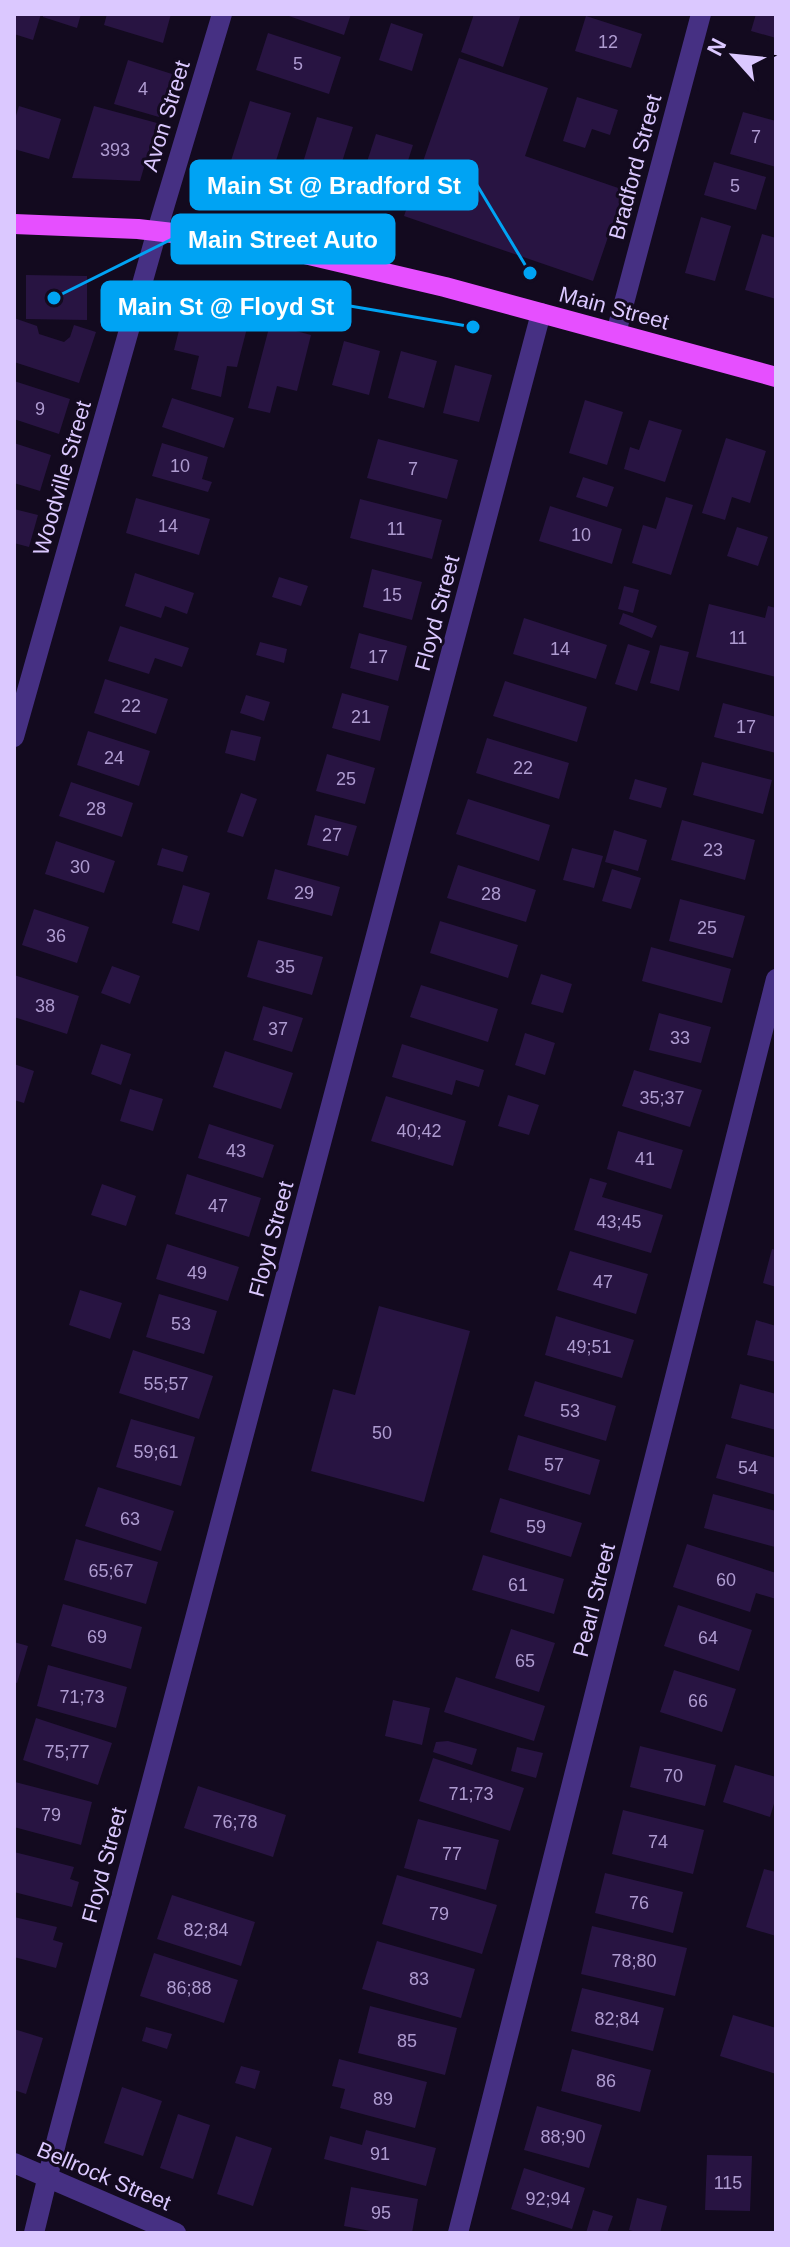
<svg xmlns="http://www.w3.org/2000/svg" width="790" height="2247" viewBox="0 0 790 2247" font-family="Arial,sans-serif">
<rect width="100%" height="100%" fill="#130a1f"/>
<path fill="#281442" d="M 14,14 L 41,14 L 33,40 L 14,34 Z
M 43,14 L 81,14 L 77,28 L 43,17 Z
M 107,14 L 171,14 L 163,43 L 104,25 Z
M 283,14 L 351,14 L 344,35 Z
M 474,14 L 521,14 L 503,67 L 461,52 Z
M 756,14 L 776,14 L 776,38 L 751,31 Z
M 586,16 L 642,34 L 631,68 L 575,51 Z
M 391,23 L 423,34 L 412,71 L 379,60 Z
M 268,33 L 341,57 L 329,94 L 256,70 Z
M 459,58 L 548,88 L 525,156 L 624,190 L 593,281 L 404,216 Z
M 128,60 L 172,74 L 159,117 L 114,104 Z
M 577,97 L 618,110 L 610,135 L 592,129 L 585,148 L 563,141 Z
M 250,101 L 291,113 L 270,180 L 229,167 Z
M 19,106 L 61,119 L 49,159 L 14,149 L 14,122 Z
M 94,106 L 157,123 L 140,181 L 72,178 Z
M 743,112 L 776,121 L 776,167 L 730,154 Z
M 317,117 L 353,127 L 332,194 L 297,182 Z
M 376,134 L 413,145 L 393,208 L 356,196 Z
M 714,162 L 766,177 L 756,210 L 704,195 Z
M 701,217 L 731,226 L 715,281 L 685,273 Z
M 762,234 L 776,238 L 776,299 L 745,290 Z
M 26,275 L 87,276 L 87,320 L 26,319 Z
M 191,283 L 256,293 L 237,367 L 227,366 L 221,397 L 191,389 L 199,356 L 174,350 Z
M 14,318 L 37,326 L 39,334 L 64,342 L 70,337 L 74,325 L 96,332 L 79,383 L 14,362 Z
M 270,324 L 311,335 L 297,391 L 277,386 L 270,413 L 248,408 Z
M 344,341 L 380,351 L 369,395 L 332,385 Z
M 401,351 L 437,361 L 424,408 L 388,398 Z
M 455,365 L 492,375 L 479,422 L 443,413 Z
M 14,381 L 70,399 L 59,434 L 14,419 Z
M 172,398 L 234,418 L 224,448 L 162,427 Z
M 585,400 L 623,412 L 607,465 L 569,453 Z
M 649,420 L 682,430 L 665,482 L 624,469 L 630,447 L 639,450 Z
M 726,438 L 766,451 L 750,503 L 732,497 L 725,520 L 702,513 Z
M 378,439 L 458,460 L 447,499 L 367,478 Z
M 14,443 L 51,455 L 40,491 L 14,483 Z
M 162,443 L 208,457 L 202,479 L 212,482 L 208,492 L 152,476 Z
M 583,477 L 614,487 L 607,507 L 576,497 Z
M 666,497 L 693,505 L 671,575 L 632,563 L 643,525 L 656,529 Z
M 136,498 L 210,519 L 199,555 L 126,533 Z
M 360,499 L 442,520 L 432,559 L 350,538 Z
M 550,506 L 622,529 L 612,564 L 539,541 Z
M 14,509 L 38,515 L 29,547 L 14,543 Z
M 737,527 L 768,537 L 758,566 L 727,556 Z
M 372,569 L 422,582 L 412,620 L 363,607 Z
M 135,573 L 194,593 L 187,614 L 165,606 L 161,618 L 125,606 Z
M 279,577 L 308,586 L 301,606 L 272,597 Z
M 624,586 L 639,590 L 633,613 L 618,609 Z
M 709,604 L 765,618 L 768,606 L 776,608 L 776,677 L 696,657 Z
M 623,613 L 657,626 L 652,638 L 619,624 Z
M 524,618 L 607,645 L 596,679 L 513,654 Z
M 120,626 L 189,648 L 182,667 L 155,658 L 149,674 L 108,661 Z
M 359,633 L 407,646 L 398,681 L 350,668 Z
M 260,642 L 287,649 L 284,663 L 256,655 Z
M 628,644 L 650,651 L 637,691 L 615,684 Z
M 660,645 L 689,652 L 679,691 L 650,683 Z
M 105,679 L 168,699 L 156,734 L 94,713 Z
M 505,681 L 587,707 L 577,742 L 493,716 Z
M 342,693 L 389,706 L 380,741 L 332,728 Z
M 246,695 L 270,702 L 264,721 L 240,713 Z
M 723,703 L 776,717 L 776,753 L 714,737 Z
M 231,730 L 261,737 L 255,761 L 225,753 Z
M 88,731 L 150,751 L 139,786 L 77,765 Z
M 487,738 L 569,763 L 559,799 L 476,773 Z
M 327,754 L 375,768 L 365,804 L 316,791 Z
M 702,762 L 772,780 L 763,814 L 693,795 Z
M 635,779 L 667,788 L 661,808 L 629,799 Z
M 71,782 L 133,803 L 122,837 L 59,816 Z
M 241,793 L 257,799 L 243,837 L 227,832 Z
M 468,799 L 550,825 L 539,861 L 456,834 Z
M 315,815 L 357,826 L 348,856 L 307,845 Z
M 682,820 L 755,840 L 745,880 L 671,860 Z
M 614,830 L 647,840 L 638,871 L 605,862 Z
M 56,841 L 115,861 L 104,893 L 45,874 Z
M 162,848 L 188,856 L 183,872 L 157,865 Z
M 572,848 L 603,856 L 594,888 L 563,880 Z
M 458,865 L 536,890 L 526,922 L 447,898 Z
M 275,869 L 340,887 L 332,916 L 267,899 Z
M 612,869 L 641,878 L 631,909 L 602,901 Z
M 183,885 L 210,893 L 199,931 L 172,923 Z
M 680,899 L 745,916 L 733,958 L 669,941 Z
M 34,909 L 89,927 L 77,963 L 22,945 Z
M 440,921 L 518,945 L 508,978 L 430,953 Z
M 258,940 L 323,957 L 312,995 L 247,977 Z
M 651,947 L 731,969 L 722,1003 L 642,981 Z
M 112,966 L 140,976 L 130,1004 L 101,993 Z
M 541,974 L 572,984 L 563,1013 L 531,1004 Z
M 14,975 L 79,996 L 67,1034 L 14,1017 Z
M 421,985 L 498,1009 L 488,1042 L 410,1017 Z
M 263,1006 L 303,1018 L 292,1052 L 253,1040 Z
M 659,1013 L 711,1027 L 701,1063 L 649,1050 Z
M 525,1033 L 555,1043 L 545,1075 L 515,1065 Z
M 101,1044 L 131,1054 L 121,1085 L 91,1074 Z
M 402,1044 L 484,1070 L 479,1087 L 456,1080 L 452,1095 L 392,1077 Z
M 225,1051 L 293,1073 L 281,1109 L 213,1087 Z
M 14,1064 L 34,1071 L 24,1103 L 14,1100 Z
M 634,1070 L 702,1090 L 690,1127 L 622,1106 Z
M 130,1089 L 163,1099 L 153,1131 L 120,1121 Z
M 508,1095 L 539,1105 L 529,1135 L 498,1126 Z
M 386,1096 L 466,1121 L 453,1166 L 371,1141 Z
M 209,1124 L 274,1145 L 263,1178 L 198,1158 Z
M 618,1131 L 683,1150 L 671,1189 L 607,1169 Z
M 187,1174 L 261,1198 L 249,1237 L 175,1214 Z
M 590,1178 L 607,1183 L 602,1197 L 663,1215 L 651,1253 L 574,1230 Z
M 102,1184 L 136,1196 L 126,1226 L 91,1215 Z
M 167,1244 L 239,1267 L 228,1301 L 156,1279 Z
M 772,1249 L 776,1250 L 776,1287 L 763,1283 Z
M 570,1251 L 648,1274 L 636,1314 L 557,1290 Z
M 80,1290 L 122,1303 L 110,1339 L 69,1325 Z
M 159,1294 L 217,1311 L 204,1354 L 146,1337 Z
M 379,1306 L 470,1331 L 424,1502 L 311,1471 L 333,1389 L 355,1395 Z
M 556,1316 L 634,1340 L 622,1378 L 545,1355 Z
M 756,1320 L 776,1326 L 776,1362 L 747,1355 Z
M 133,1350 L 213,1376 L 199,1419 L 119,1393 Z
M 535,1381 L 616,1406 L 606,1441 L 524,1416 Z
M 740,1384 L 776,1394 L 776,1430 L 731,1418 Z
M 131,1419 L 195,1437 L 181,1486 L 116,1467 Z
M 518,1435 L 600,1460 L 590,1495 L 508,1470 Z
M 726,1444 L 776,1458 L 776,1495 L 716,1478 Z
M 98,1487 L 174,1511 L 161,1551 L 85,1526 Z
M 713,1494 L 776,1511 L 775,1547 L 704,1528 Z
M 500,1498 L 582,1523 L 571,1557 L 490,1532 Z
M 76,1539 L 158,1562 L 146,1604 L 64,1580 Z
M 687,1544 L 776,1573 L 776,1599 L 756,1593 L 750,1612 L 673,1587 Z
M 483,1555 L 564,1579 L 554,1614 L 472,1590 Z
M 63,1604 L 142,1627 L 131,1669 L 51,1646 Z
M 678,1605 L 752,1630 L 739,1671 L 664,1646 Z
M 511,1629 L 555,1643 L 539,1692 L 495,1678 Z
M 14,1642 L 28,1646 L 17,1683 L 14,1682 Z
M 48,1665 L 127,1687 L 116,1728 L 37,1706 Z
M 674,1670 L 736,1689 L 722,1732 L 660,1712 Z
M 456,1677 L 545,1706 L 534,1741 L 444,1712 Z
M 393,1700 L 430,1708 L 422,1745 L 385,1736 Z
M 36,1718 L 112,1743 L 98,1785 L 23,1760 Z
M 448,1741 L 477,1749 L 472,1765 L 433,1752 L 436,1742 Z
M 640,1746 L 716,1765 L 705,1806 L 630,1787 Z
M 517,1747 L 543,1753 L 536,1778 L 511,1771 Z
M 433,1758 L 524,1788 L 510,1831 L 419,1801 Z
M 735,1765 L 776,1777 L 776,1797 L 770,1817 L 723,1802 Z
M 15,1782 L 92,1802 L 81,1845 L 14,1827 Z
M 198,1786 L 286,1815 L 273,1857 L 184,1828 Z
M 623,1810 L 704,1830 L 693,1874 L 612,1854 Z
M 418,1819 L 499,1840 L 486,1890 L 404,1868 Z
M 14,1852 L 74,1867 L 70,1879 L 79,1882 L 72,1907 L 14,1892 Z
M 764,1869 L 776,1872 L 776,1936 L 746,1927 Z
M 605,1873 L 683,1892 L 673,1933 L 595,1913 Z
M 397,1875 L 497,1905 L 482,1954 L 382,1924 Z
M 172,1895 L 255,1922 L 241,1966 L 157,1939 Z
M 14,1917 L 57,1927 L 53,1940 L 63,1943 L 56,1968 L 14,1957 Z
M 592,1926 L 687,1948 L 675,1996 L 581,1974 Z
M 377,1941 L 475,1969 L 461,2018 L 362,1989 Z
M 154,1953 L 238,1980 L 224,2023 L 140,1996 Z
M 582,1988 L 664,2008 L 653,2051 L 571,2031 Z
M 370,2006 L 457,2028 L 445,2075 L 358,2053 Z
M 733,2015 L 776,2028 L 776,2074 L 720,2056 Z
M 146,2027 L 172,2034 L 167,2049 L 142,2041 Z
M 14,2029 L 43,2038 L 26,2094 L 14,2090 Z
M 572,2049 L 651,2070 L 640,2112 L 561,2091 Z
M 339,2059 L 427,2082 L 415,2128 L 340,2108 L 345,2089 L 332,2086 Z
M 241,2066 L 260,2071 L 255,2089 L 235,2083 Z
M 122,2087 L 162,2101 L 143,2156 L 104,2143 Z
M 537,2106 L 602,2125 L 589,2168 L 524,2150 Z
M 178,2114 L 210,2125 L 193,2179 L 160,2168 Z
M 366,2130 L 436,2148 L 426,2186 L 324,2159 L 330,2136 L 362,2145 Z
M 236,2136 L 272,2148 L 253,2206 L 217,2194 Z
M 707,2155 L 752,2156 L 750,2211 L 705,2210 Z
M 524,2168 L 585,2188 L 572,2229 L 511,2209 Z
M 351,2187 L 418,2199 L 412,2233 L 381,2233 L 344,2226 Z
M 637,2198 L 667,2206 L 660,2233 L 640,2233 L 629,2230 Z
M 593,2210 L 613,2216 L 607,2233 L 586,2233 Z"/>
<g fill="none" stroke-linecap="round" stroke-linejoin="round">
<path stroke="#463083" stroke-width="20" d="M 616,333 L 701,14
M 14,737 L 157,231 L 222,14
M 14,2163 L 176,2233
M 34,2233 L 57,2139 L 541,313
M 458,2233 L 776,979"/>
<path stroke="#e64fff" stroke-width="20" d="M 14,224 L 138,229 L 225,239 L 292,251 L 445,287 L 776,377"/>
</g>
<g text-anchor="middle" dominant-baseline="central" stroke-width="6" stroke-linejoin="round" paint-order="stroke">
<g font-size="18" fill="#ae9bd0">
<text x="608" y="42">12</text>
<text x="298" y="64">5</text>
<text x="143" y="89">4</text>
<text x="756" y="137">7</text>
<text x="115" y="150">393</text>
<text x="735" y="186">5</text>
<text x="40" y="409">9</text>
<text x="180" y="466">10</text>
<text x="413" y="469">7</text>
<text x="168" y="526">14</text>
<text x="396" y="529">11</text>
<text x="581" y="535">10</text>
<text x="392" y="595">15</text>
<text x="738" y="638">11</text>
<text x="560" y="649">14</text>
<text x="378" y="657">17</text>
<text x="131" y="706">22</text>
<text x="361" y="717">21</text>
<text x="746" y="727">17</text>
<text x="114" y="758">24</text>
<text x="523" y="768">22</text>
<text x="346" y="779">25</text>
<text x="96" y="809">28</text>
<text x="332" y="835">27</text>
<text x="713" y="850">23</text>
<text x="80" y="867">30</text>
<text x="304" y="893">29</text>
<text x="491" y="894">28</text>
<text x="707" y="928">25</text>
<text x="56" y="936">36</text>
<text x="285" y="967">35</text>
<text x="45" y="1006">38</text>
<text x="278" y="1029">37</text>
<text x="680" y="1038">33</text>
<text x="662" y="1098">35;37</text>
<text x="419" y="1131">40;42</text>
<text x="236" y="1151">43</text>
<text x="645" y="1159">41</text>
<text x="218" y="1206">47</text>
<text x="619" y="1222">43;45</text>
<text x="197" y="1273">49</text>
<text x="603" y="1282">47</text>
<text x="181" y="1324">53</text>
<text x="589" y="1347">49;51</text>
<text x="166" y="1384">55;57</text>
<text x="570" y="1411">53</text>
<text x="382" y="1433">50</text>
<text x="156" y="1452">59;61</text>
<text x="554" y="1465">57</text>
<text x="748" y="1468">54</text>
<text x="130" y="1519">63</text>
<text x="536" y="1527">59</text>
<text x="111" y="1571">65;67</text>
<text x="726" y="1580">60</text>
<text x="518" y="1585">61</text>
<text x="97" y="1637">69</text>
<text x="708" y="1638">64</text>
<text x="525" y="1661">65</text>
<text x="82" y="1697">71;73</text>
<text x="698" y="1701">66</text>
<text x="67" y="1752">75;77</text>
<text x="673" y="1776">70</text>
<text x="471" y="1794">71;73</text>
<text x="51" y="1815">79</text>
<text x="235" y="1822">76;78</text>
<text x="658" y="1842">74</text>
<text x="452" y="1854">77</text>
<text x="639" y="1903">76</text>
<text x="439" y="1914">79</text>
<text x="206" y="1930">82;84</text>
<text x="634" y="1961">78;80</text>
<text x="419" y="1979">83</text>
<text x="189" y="1988">86;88</text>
<text x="617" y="2019">82;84</text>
<text x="407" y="2041">85</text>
<text x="606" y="2081">86</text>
<text x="383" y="2099">89</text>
<text x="563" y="2137">88;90</text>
<text x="380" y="2154">91</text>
<text x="728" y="2183">115</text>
<text x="548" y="2199">92;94</text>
<text x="381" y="2213">95</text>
</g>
<g font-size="22" fill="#dbc8ff" stroke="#130a1f">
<text transform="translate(166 116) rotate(-73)">Avon Street</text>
<text transform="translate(635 167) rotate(-75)">Bradford Street</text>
<text transform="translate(614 308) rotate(15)">Main Street</text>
<text transform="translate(62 478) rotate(-74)">Woodville Street</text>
<text transform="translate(437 613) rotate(-75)">Floyd Street</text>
<text transform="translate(271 1239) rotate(-75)">Floyd Street</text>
<text transform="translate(594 1600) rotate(-76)">Pearl Street</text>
<text transform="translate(104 1865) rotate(-75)">Floyd Street</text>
<text transform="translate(104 2176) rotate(23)">Bellrock Street</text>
</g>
</g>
<path fill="none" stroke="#00a3f3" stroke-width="3" d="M530 273L477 185M54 298L172 239M473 327L350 306"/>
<g fill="#00a3f3" stroke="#130a1f" stroke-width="3">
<circle cx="530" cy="273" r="8"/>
<circle cx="54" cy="298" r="8"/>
<circle cx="473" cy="327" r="8"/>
</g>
<g fill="#00a3f3" stroke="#00a3f3" stroke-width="3">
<rect x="191" y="161" width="286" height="48" rx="8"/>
<rect x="172" y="215" width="222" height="48" rx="8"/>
<rect x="102" y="282" width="248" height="48" rx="8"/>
</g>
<g font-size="24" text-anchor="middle" font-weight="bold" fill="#fff">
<text x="334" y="194">Main St @ Bradford St</text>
<text x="283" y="248">Main Street Auto</text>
<text x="226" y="315">Main St @ Floyd St</text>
</g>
<rect width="790" height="2247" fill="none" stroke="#dbc8ff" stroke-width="32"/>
<g transform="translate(734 56) rotate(297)" stroke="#130a1f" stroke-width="6" paint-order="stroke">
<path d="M0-6L14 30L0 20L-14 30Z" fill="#dbc8ff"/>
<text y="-12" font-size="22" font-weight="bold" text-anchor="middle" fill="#dbc8ff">N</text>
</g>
</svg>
